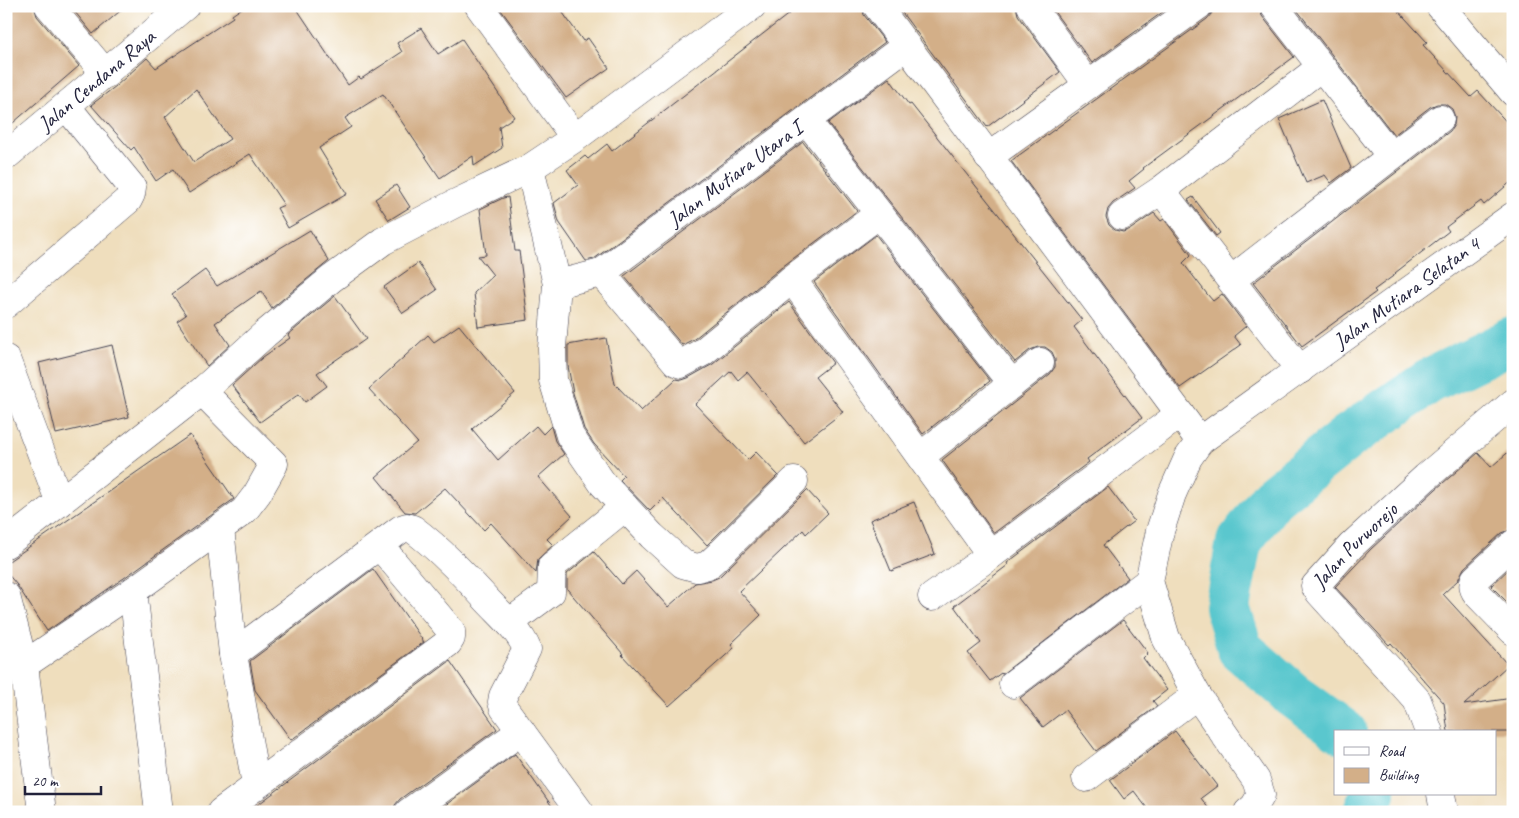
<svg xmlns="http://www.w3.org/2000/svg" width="1519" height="818" viewBox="0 0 1519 818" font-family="Caveat,sans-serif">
<rect width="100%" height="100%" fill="#fff"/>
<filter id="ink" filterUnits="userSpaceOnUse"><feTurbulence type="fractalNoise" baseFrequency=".02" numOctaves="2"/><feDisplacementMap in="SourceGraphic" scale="10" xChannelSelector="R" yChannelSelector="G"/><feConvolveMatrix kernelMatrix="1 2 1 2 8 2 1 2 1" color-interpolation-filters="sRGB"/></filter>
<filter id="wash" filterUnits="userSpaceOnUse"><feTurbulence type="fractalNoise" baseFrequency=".0096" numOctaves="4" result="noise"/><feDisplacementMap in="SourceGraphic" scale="20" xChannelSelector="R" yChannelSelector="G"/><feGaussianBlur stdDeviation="1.12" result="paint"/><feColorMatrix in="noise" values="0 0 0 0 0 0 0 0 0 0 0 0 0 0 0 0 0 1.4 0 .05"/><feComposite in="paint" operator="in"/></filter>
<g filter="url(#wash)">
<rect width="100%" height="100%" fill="#efdebd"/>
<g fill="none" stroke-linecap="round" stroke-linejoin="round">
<path stroke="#5ac7ce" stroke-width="46" d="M 1344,732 L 1293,695 L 1240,649 L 1227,607 L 1239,542 L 1272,498 L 1348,437 L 1429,381 L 1513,340
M 1367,812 L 1373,794"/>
</g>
<g id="blocks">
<path fill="#d3af88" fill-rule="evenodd" d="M 6,6 L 34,6 L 37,16 L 79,66 L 6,129 Z
M 70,6 L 126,6 L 93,34 Z
M 245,6 L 295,6 L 348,85 L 359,77 L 361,79 L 402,52 L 397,43 L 421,28 L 438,54 L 462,39 L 514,117 L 499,127 L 502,148 L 474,166 L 473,156 L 440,178 L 383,94 L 345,118 L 351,127 L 319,148 L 347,194 L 288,228 L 277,208 L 284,205 L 250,154 L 189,193 L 173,169 L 156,181 L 134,147 L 131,150 L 91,105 L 116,86 L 147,58 L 156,68 L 233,17 L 232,15 ZM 196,89 L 230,139 L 194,162 L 165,117 Z
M 498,6 L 558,6 L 583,41 L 588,38 L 609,68 L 566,98 Z
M 799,6 L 862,6 L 864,15 L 885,42 L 594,259 L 586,261 L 559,222 L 554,203 L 578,185 L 567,170 L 585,156 L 588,159 L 607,144 L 612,151 Z
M 897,6 L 1016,6 L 1018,15 L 1060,72 L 987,127 Z
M 1050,6 L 1171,6 L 1092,63 Z
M 1213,6 L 1259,6 L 1262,16 L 1294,57 L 1143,168 L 1144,169 L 1129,181 L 1135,188 L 1113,203 L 1108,209 L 1106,217 L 1109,225 L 1115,230 L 1123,232 L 1131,229 L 1154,213 L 1161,221 L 1164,219 L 1191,255 L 1183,263 L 1207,294 L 1213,301 L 1222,294 L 1246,326 L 1234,336 L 1241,345 L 1180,388 L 1011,161 L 1207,19 L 1212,13 Z
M 1294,6 L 1394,6 L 1427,42 L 1423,45 L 1471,97 L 1478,91 L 1513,129 L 1513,180 L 1484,205 L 1481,201 L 1446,227 L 1449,231 L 1395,273 L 1396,274 L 1374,290 L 1376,292 L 1302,346 L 1253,283 L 1450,131 L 1454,125 L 1455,117 L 1452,109 L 1445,104 L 1437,104 L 1430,107 L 1394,135 Z
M 889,78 L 909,105 L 911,104 L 1082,320 L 1074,327 L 1142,418 L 1087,459 L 1089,462 L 994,533 L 942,460 L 1050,374 L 1055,367 L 1055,359 L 1052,352 L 1045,347 L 1038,347 L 1030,350 L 1015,362 L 828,123 Z
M 1322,100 L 1351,168 L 1331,183 L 1325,175 L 1306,183 L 1279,119 Z
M 803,142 L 857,211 L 782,267 L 694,339 L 682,345 L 624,276 Z
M 396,185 L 410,207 L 389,220 L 375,199 Z
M 508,197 L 515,251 L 519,251 L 528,320 L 478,327 L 474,293 L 493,275 L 478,256 L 486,255 L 480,209 L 503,198 Z
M 1193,197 L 1220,233 L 1216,236 L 1188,200 Z
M 310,230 L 329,261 L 272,308 L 261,291 L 215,323 L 230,345 L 207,366 L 177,321 L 186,315 L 172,294 L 205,270 L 217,286 Z
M 876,235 L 990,381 L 923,434 L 814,282 Z
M 418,263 L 437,290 L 403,313 L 384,287 Z
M 335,296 L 366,339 L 317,373 L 327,386 L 305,402 L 299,394 L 260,422 L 232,385 L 263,357 L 290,338 L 288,335 Z
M 789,302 L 833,363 L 815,377 L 843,412 L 804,442 L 747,372 L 738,380 L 731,371 L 695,404 L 748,460 L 756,452 L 778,475 L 707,545 L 663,498 L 650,511 L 620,480 L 624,476 L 594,444 L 584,429 L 573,393 L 568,366 L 568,345 L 606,338 L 615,384 L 641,411 L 676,379 L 682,380 L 688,378 L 713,364 Z
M 459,325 L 515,393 L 472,429 L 498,460 L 536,426 L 543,434 L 551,426 L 555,441 L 564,454 L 538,477 L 572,516 L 547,539 L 553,545 L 538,559 L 536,573 L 491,523 L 484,530 L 445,488 L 415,513 L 405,512 L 376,477 L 417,442 L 369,389 L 428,335 L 434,342 Z
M 112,345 L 129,417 L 56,434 L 39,363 Z
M 190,435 L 234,499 L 124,578 L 47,631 L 17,585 L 6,572 L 6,563 Z
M 1513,448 L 1513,529 L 1502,533 L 1464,568 L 1458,580 L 1443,594 L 1508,665 L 1464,705 L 1513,698 L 1513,732 L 1448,732 L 1444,703 L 1391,643 L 1389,645 L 1335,587 L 1371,549 L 1436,489 L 1478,453 L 1491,467 Z
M 1108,487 L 1134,521 L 1103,545 L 1128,578 L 1002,674 L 1001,673 L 990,681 L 968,653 L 981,643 L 954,606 L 1008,565 L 1007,563 Z
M 807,490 L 828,513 L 806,534 L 803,530 L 739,591 L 761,615 L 731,644 L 734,648 L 669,706 L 622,655 L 623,654 L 567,589 L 567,574 L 594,552 L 622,584 L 636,571 L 668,607 L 695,583 L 712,580 L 719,577 Z
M 914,502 L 935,554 L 891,571 L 870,520 Z
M 1513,565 L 1513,608 L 1491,586 Z
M 373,569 L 424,642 L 291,740 L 255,690 L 250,661 Z
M 1123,620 L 1148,653 L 1143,658 L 1167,690 L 1153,701 L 1157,706 L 1096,751 L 1065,710 L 1043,727 L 1020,698 Z
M 450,661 L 497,729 L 400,799 L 395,805 L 394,812 L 248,812 Z
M 1175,731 L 1217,786 L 1201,798 L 1211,812 L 1150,812 L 1134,791 L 1124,799 L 1110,780 Z
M 515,754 L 556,812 L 436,812 Z"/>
</g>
</g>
<g filter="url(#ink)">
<use href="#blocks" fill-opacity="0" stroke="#413e4e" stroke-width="1"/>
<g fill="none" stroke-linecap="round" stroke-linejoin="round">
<defs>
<g id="street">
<path d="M 49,6 L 106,74"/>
<path d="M 479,6 L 575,138"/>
<path d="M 877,6 L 1200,441"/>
<path d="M 1031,6 L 1088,85"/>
<path d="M 1274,6 L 1391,156"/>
<path d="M 1440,6 L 1513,92"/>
<path d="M 807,121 L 1012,384"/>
<path id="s1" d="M 6,156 L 185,6"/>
<path d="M 988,157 L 1198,6"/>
<path d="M 530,168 L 557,284 L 552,348 L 553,380 L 570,436 L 603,484 L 652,536 L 683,564 L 697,568 L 708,565 L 720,554 L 794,481"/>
<path d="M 1161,190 L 1300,370"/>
<path d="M 1122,216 L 1161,190 L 1321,67"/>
<path d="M 601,273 L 676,362 L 681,364 L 703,352 L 792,279 L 879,214"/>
<path d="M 792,279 L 991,555"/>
<path d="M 1231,280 L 1440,119"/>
<path id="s2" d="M 557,284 L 601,273 L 906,46"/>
<path d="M 6,304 L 128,200 L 131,194 L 132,187 L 66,106"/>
<path d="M 6,359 L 60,503"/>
<path d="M 921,456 L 1040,362"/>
<path d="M 220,528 L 233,654 L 256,785"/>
<path d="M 6,544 L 202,391 L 265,334 L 331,279 L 383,241 L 454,204 L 530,168 L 575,138 L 752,6"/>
<path d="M 1513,544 L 1475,579 C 1472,585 1473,589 1477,594 L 1513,631"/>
<path d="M 133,591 L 159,812"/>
<path d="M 6,596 L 24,665 L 42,812"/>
<path d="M 932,597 L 991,555 L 1180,414"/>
<path d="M 509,623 L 551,592 L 552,566 L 625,507"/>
<path d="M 233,654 L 401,529 L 407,527 L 413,529 C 441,550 465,576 488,601 C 502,616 519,630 527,649 L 503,696 L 502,702 L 504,708 L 580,812"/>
<path d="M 24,665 L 133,591 L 244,511 L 257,494 L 274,464 L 202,391"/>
<path d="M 1013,684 L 1149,581"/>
<path id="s3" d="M 1429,732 L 1417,700 L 1319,592 L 1315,586 L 1351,546 L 1426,477 L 1513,403"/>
<path d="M 1086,778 L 1197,695"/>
<path d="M 1441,794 L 1444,812"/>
<path d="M 221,812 L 448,643 L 451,638 L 451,631 L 380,546"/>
<path d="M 409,812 L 521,731"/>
<path id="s4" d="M 1248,812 L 1254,807 L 1261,795 L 1256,780 L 1197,695 L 1166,638 L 1149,581 L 1160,531 L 1172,494 L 1188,458 L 1200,441 L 1513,216"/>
</g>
</defs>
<use href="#street" stroke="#413e4e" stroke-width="29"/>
<use href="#street" stroke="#fff" stroke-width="28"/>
</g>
</g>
<g text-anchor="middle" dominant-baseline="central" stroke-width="5" stroke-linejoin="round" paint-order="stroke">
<g font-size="21" fill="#22223b" stroke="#fff">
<text stroke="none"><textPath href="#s1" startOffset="118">Jalan Cendana Raya</textPath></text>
<text stroke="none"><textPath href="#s2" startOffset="212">Jalan Mutiara Utara I</textPath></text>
<text stroke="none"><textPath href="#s4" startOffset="670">Jalan Mutiara Selatan 4</textPath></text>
<text stroke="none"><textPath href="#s3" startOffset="244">Jalan Purworejo</textPath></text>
</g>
</g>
<rect width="1519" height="818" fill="none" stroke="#fff" stroke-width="25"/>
<rect x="1334" y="730" width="162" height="65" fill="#ffffff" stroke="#a7a7b1"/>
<rect x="1344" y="747" width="25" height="8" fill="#ffffff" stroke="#a7a7b1"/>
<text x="1379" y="756" font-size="15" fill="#22223b">Road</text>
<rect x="1344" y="768" width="25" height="15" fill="#d3af88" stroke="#a7a7b1"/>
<text x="1379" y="780" font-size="15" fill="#22223b">Building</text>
<path d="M25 786v8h76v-8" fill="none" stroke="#22223b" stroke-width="2.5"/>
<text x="32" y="786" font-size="15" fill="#22223b" stroke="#ffffff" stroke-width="4" paint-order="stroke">20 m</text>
</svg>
